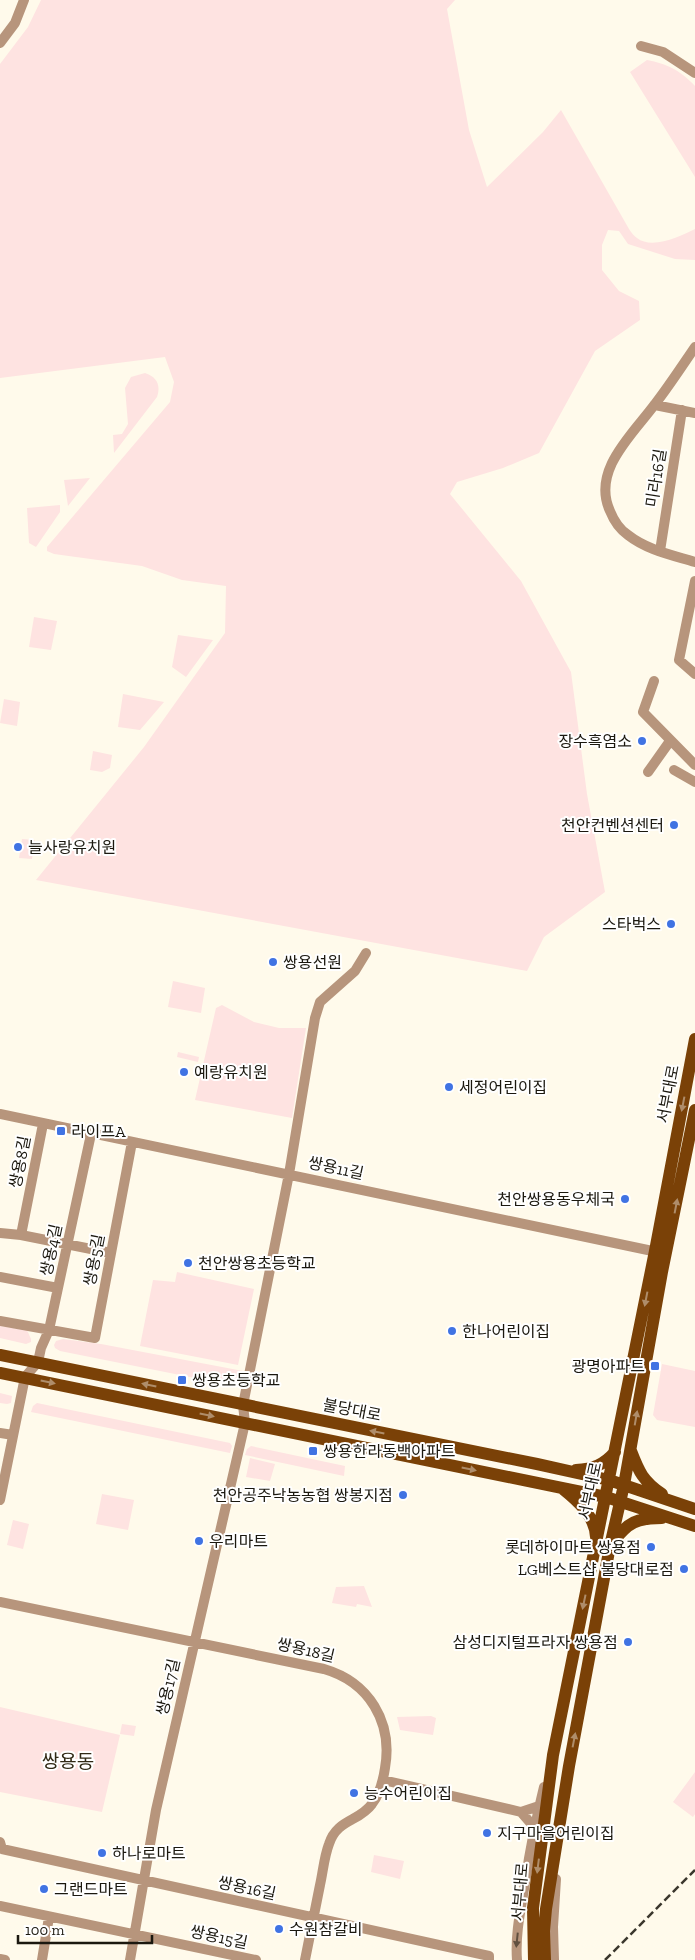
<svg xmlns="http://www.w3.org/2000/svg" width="695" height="1960" viewBox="0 0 695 1960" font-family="'Zilla Slab','Noto Sans KR',serif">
<rect width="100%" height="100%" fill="#fffaeb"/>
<path fill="#fee3e1" d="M 41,0 L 455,0 L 447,9 L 469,130 L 487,187 L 543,132 L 561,110 L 629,229 C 631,232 634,236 637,238 C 652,250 681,236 695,229 L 695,260 L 675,259 L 628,244 L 619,231 L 608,230 L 602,245 L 602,270 L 619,291 L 639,301 L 640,320 L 595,351 L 539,453 L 503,468 L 457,482 L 450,494 L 521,581 L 571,672 L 587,794 L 605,892 L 544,937 L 527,971 L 36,880 L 144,747 L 225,633 L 226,586 L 182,580 L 142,566 L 54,554 L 47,551 L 47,547 L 170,402 L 174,382 L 165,357 L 0,378 L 0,64 L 28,27 Z
M 647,60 C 667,64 680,70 695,86 L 695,177 L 630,72 Z
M 145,373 C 157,377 161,385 157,397 L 114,453 L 113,435 L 122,434 L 128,424 L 125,388 L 131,377 Z
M 90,478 L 68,506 L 64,480 Z
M 60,505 L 60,512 L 36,547 L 29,543 L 27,508 Z
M 34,617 L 57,621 L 51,650 L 29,647 Z
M 178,635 L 213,640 L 186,677 L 172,667 Z
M 123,694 L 164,702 L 140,730 L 118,727 Z
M 4,699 L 20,702 L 17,726 L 0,723 Z
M 93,751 L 112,755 L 110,768 L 102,772 L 90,770 Z
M 22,839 L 35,840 L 32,859 L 19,858 Z
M 173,981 L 205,988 L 201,1013 L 168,1007 Z
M 222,1005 L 254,1022 L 279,1028 L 306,1028 L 292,1118 L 195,1100 L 216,1008 Z
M 178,1052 L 199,1057 L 198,1062 L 177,1057 Z
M 177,1272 L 254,1289 L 238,1365 L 140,1346 L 153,1280 L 175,1282 Z
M 0,1326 L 27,1330 L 31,1339 L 31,1342 L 26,1344 L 0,1338 Z
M 63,1339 L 101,1344 L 243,1371 L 239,1382 L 230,1385 L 60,1351 L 55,1348 L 54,1345 L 56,1341 Z
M 662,1364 L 695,1371 L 695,1427 L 657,1420 L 653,1415 Z
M 0,1393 L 12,1396 L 11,1403 L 7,1404 L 0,1403 Z
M 37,1403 L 230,1443 L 232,1446 L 230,1453 L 31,1412 L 33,1406 Z
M 251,1446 L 345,1466 L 344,1476 L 245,1455 L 247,1449 Z
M 250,1458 L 275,1464 L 270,1481 L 246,1477 Z
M 102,1494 L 134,1500 L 128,1530 L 96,1524 Z
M 13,1520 L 29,1524 L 23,1549 L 7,1545 Z
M 364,1586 L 372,1607 L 357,1604 L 356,1607 L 332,1603 L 336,1587 Z
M 0,1707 L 120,1735 L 102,1812 L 0,1792 Z
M 431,1716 L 436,1718 L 433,1735 L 400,1730 L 397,1717 Z
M 122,1724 L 136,1726 L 134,1736 L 120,1734 Z
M 695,1772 L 695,1814 L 693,1817 L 673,1802 Z
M 374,1855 L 404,1861 L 400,1879 L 371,1872 Z"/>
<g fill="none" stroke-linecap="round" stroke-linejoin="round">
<path stroke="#b7957c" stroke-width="10" d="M 0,43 L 15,23 L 24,0
M 641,46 L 663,52 L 695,73
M 695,347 C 682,366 669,386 655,404 C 634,433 591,470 610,511 C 614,521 619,529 628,535 C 647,550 672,555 695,562
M 655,405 L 695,413
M 660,551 L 682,410
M 695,581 L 679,660 L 695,674
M 654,681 L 643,712 L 695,765
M 674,770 L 695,782
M 648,772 L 670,741
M 0,1114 L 662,1253
M 0,1233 L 21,1235 L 111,1253
M 21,1235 L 43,1124
M 0,1277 L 58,1288
M 0,1321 L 95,1338 L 132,1142
M 0,1433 L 13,1435
M 0,1500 L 25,1377 L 38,1362 L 41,1348 L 49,1330 L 91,1134
M 0,1602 L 324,1669 C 369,1682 393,1722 385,1768 C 383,1781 380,1794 372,1804 C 359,1822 337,1819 329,1844 C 324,1857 323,1872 320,1885 C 315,1910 310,1935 305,1960
M 383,1780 L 521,1812
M 534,1827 L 521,1812 L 539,1806
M 0,1842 L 2,1849 L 489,1956 L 489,1960
M 0,1906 L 256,1960
M 0,1959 L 5,1960
M 42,1960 L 49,1917
M 130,1960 L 156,1810 L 245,1423 L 243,1405 L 289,1174 L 315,1018 L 320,1002 L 355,971 L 366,953
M 517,1960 C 515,1934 521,1908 525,1883 C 530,1850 536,1819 544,1787
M 554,1960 L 553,1927 L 556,1879"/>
<path stroke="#7a4107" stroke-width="12" d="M 0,1355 L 537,1464 L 609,1480 L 695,1509
M 0,1373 L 606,1497 L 695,1526
M 631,1451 C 639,1472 643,1481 662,1494
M 576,1470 C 593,1469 604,1465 615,1452
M 563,1489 C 578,1501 595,1516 596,1537
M 613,1542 C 628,1522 637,1518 662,1518
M 534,1960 L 533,1908 L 553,1755 L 655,1251 L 695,1039
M 545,1960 L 544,1931 L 546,1909 L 569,1766 L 610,1546 L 624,1485 L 662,1272 L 695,1110"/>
<path stroke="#3b372d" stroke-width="2.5" stroke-dasharray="8 4" stroke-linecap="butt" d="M 605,1960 L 695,1870"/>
</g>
<defs><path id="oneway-solid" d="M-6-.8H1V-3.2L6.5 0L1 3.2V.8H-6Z" transform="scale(1.25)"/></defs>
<g fill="#af8d6a">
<use href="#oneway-solid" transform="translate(683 1104) rotate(101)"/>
<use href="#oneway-solid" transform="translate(676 1206) rotate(-79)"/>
<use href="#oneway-solid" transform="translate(646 1299) rotate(101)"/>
<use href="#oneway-solid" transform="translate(48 1382) rotate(12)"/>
<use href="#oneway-solid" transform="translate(149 1385) rotate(-168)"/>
<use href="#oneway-solid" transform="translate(207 1415) rotate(12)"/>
<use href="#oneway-solid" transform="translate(636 1418) rotate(-80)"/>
<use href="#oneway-solid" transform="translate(377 1432) rotate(-169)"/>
<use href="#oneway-solid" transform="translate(469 1469) rotate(12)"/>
<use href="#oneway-solid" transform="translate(584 1602) rotate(102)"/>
<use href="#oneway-solid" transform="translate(574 1740) rotate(-79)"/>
<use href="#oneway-solid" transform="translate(538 1866) rotate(97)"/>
</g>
<use fill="#615040" href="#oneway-solid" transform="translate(517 1940) rotate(96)"/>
<g fill="#4073e3" stroke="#fff" stroke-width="2">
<circle cx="642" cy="741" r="5"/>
<circle cx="674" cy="825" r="5"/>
<circle cx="18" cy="847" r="5"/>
<circle cx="671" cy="924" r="5"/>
<circle cx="273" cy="962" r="5"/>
<circle cx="184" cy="1072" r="5"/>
<circle cx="449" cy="1087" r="5"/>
<rect x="56" y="1126" width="10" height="10" rx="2.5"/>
<circle cx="625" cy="1199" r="5"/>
<circle cx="188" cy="1263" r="5"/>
<circle cx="452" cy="1331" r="5"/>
<rect x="650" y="1361" width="10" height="10" rx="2.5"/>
<rect x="177" y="1375" width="10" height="10" rx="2.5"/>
<rect x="308" y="1446" width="10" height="10" rx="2.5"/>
<circle cx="403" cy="1495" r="5"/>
<circle cx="199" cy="1541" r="5"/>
<circle cx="651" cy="1547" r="5"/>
<circle cx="684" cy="1569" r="5"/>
<circle cx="628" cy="1642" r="5"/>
<circle cx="354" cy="1793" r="5"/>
<circle cx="487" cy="1833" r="5"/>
<circle cx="102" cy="1853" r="5"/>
<circle cx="44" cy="1889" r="5"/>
<circle cx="279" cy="1929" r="5"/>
</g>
<g text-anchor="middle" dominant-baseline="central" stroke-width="4" stroke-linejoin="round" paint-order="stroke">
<g font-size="16" fill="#1b180f" stroke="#fff">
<text transform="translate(656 478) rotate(-81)">미라16길</text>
<text transform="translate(668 1094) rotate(-79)">서부대로</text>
<text transform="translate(20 1162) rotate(-79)">쌍용8길</text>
<text transform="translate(336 1168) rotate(12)">쌍용11길</text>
<text transform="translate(51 1250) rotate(-78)">쌍용4길</text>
<text transform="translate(94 1260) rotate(-79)">쌍용5길</text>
<text transform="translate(352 1410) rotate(11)">불당대로</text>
<text transform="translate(590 1491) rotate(-78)">서부대로</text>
<text transform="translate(306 1650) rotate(13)">쌍용18길</text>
<text transform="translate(168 1687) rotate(-77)">쌍용17길</text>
<text transform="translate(247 1888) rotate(12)">쌍용16길</text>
<text transform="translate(520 1892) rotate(-85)">서부대로</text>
<text transform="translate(219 1937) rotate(12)">쌍용15길</text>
</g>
<g font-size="16" fill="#1b180f" stroke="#fff" text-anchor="start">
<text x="632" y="741" text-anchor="end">장수흑염소</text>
<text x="664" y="825" text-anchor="end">천안컨벤션센터</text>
<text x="28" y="847">늘사랑유치원</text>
<text x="661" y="924" text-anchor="end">스타벅스</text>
<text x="283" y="962">쌍용선원</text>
<text x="194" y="1072">예랑유치원</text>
<text x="459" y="1087">세정어린이집</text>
<text x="71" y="1131">라이프A</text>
<text x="615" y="1199" text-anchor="end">천안쌍용동우체국</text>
<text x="198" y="1263">천안쌍용초등학교</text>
<text x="462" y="1331">한나어린이집</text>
<text x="645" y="1366" text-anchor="end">광명아파트</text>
<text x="192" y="1380">쌍용초등학교</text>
<text x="323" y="1451">쌍용한라동백아파트</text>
<text x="393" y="1495" text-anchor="end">천안공주낙농농협 쌍봉지점</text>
<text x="209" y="1541">우리마트</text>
<text x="641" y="1547" text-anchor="end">롯데하이마트 쌍용점</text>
<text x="674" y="1569" text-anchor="end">LG베스트샵 불당대로점</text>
<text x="618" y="1642" text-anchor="end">삼성디지털프라자 쌍용점</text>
<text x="364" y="1793">능수어린이집</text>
<text x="497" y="1833">지구마을어린이집</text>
<text x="112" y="1853">하나로마트</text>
<text x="54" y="1889">그랜드마트</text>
<text x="289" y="1929">수원참갈비</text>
</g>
<g font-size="19" fill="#302915" stroke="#fff">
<text x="68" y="1761">쌍용동</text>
</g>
</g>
<path d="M18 1935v8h134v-8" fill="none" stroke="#1b180f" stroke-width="2.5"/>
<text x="25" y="1935" font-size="15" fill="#1b180f" stroke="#ffffff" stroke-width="4" paint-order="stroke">100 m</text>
</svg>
